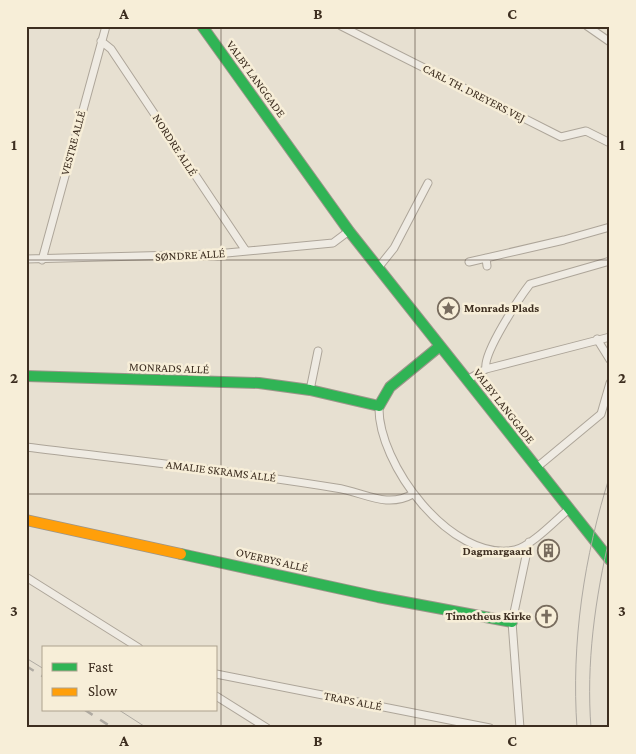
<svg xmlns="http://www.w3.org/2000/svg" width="636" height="754" viewBox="0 0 636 754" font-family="'Crimson Pro',serif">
<rect width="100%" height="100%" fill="#e7e0d1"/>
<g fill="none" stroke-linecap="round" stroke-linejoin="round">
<defs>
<path id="street" d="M 341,26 L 561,137 L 586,131 L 610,143
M 587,26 L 610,42
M 101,41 L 111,49 L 246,251
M 486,258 L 487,266
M 26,259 L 216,254 L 333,243 L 349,231
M 42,260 L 106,26
M 469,262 L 564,240 L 610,227
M 378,268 L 394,248 L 428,183
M 597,339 L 610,360
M 486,369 C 482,354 520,297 530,284 L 610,261
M 467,380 L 486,369 L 610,337
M 310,390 L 318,351
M 379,406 C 377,463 451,563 515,550 C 530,547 556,520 569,509
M 26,447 C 130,460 233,471 336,488 C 364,492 386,509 413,494
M 536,468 L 601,414 L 610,383
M 26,577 L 139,648
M 216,674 L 490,728
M 216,696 L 267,728
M 520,728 L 512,622 L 529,542"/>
<path id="fast" d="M 202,26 L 349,231 L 610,560
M 26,376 L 259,383 L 310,390 L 379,406 L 390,387 L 440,346
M 181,554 L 378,597 L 512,622"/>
<path id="slow" d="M 26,520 L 181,554"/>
</defs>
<use href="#street" stroke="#ada599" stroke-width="9"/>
<use href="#fast" stroke="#9c958a" stroke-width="12"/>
<use href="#slow" stroke="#9c958a" stroke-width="12"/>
<use href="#street" stroke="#efebe3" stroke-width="7"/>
<use href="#fast" stroke="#30b455" stroke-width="10"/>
<use href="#slow" stroke="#ff9f0a" stroke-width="10"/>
<path stroke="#afaaa2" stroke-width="1" d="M 26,658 L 44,669
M 119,710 L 147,728
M 577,728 C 571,643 584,556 610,475
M 591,728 C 586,663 595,599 610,535"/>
<path stroke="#afaaa2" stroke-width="2.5" stroke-dasharray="9 9" stroke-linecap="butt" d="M 26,666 L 44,677
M 85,710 L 113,728"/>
</g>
<path fill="none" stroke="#3d2e20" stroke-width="1" stroke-opacity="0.55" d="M 221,26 L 221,728M 415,26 L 415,728M 26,260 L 610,260M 26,494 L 610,494"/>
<defs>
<symbol id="sight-ring" viewBox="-11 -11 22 22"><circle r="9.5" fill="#f7eed8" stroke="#786c5e" stroke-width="1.5"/><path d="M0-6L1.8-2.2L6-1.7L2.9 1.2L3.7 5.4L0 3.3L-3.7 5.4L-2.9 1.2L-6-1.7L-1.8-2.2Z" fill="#786c5e"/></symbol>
<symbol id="building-ring" viewBox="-11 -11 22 22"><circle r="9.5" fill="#f7eed8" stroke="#786c5e" stroke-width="1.5"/><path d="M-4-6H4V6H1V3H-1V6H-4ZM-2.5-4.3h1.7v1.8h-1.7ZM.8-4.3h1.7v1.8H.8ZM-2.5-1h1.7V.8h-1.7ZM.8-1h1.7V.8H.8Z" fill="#786c5e"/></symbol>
<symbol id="church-ring" viewBox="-11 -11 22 22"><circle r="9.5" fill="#f7eed8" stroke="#786c5e" stroke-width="1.5"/><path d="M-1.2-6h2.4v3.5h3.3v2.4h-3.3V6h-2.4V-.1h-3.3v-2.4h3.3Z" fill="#786c5e"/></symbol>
</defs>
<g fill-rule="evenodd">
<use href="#sight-ring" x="436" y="296" width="25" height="25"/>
<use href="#building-ring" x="536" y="538" width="25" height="25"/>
<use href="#church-ring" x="534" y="604" width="25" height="25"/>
</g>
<g text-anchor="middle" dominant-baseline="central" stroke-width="5" stroke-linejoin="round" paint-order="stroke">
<g font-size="12" fill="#3d2e20" stroke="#f7eed8">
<text transform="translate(256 79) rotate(54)">VALBY LANGGADE</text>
<text transform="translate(474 93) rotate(27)">CARL TH. DREYERS VEJ</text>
<text transform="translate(73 143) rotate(-75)">VESTRE ALLÉ</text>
<text transform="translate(175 145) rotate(57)">NORDRE ALLÉ</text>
<text transform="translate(190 255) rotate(-3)">SØNDRE ALLÉ</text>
<text transform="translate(169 368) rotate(2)">MONRADS ALLÉ</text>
<text transform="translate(504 406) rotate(52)">VALBY LANGGADE</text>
<text transform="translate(221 471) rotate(7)">AMALIE SKRAMS ALLÉ</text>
<text transform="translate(272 560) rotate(13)">OVERBYS ALLÉ</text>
<text transform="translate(353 701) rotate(11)">TRAPS ALLÉ</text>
</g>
<g font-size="12" font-weight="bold" fill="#3d2e20" stroke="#f7eed8" text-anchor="end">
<text x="464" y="308" text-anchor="start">Monrads Plads</text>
<text x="532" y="551">Dagmargaard</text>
<text x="531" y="616">Timotheus Kirke</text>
</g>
</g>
<rect width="636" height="754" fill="none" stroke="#f7eed8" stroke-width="55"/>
<rect x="42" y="646" width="175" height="65" fill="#f7eed8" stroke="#ada18e"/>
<rect x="52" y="663" width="25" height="8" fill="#30b455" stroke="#ada18e"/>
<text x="88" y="672" font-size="15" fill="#3d2e20">Fast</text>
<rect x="52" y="688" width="25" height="8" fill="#ff9f0a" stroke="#ada18e"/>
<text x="88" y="696" font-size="15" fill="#3d2e20">Slow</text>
<rect x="28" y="28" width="580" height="698" fill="none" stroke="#3d2e20" stroke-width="2"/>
<g font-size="16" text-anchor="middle" font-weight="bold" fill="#3d2e20">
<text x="124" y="19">A</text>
<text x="318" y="19">B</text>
<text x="512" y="19">C</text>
<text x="14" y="150">1</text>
<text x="622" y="150">1</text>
<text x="14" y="383">2</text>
<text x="622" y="383">2</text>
<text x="14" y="616">3</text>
<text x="622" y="616">3</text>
<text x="124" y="746">A</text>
<text x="318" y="746">B</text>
<text x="512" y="746">C</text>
</g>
</svg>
